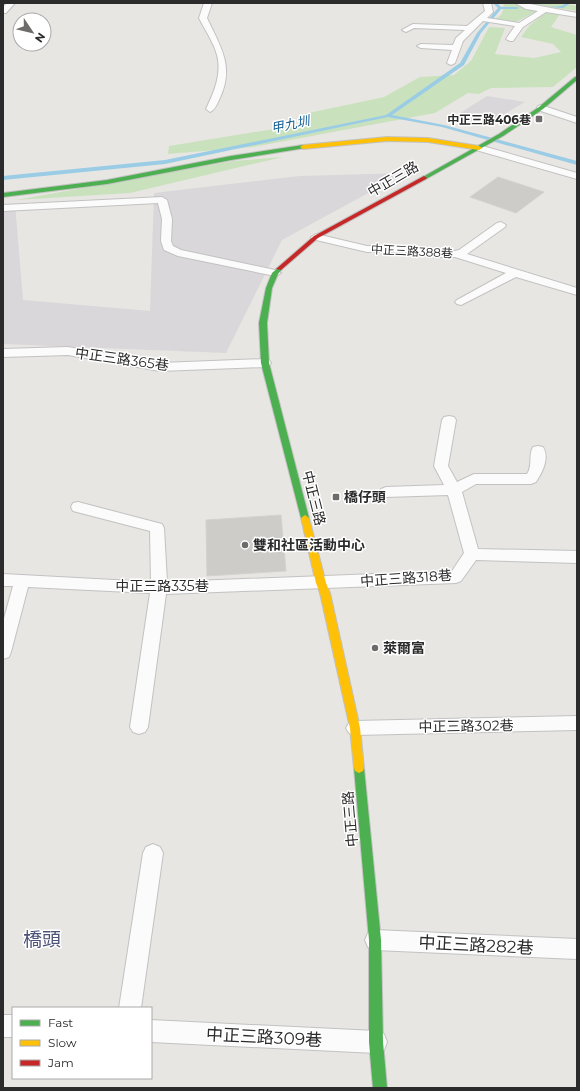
<svg xmlns="http://www.w3.org/2000/svg" width="580" height="1091" viewBox="0 0 580 1091" font-family="Montserrat,'Noto Sans TC',sans-serif">
<rect width="100%" height="100%" fill="#e8e6e2"/>
<path fill="#d9d7d9" d="M 487,96 L 525,102 L 484,126 L 454,117 Z
M 405,173 L 282,240 L 226,353 L 3,344 L 3,206 L 15,204 L 23,300 L 150,311 L 154,193 L 300,176 Z"/>
<path fill="#c9e2bd" d="M 504,3 L 513,3 L 539,10 L 516,22 L 495,20 L 502,14 Z
M 526,3 L 561,3 L 577,6 L 577,11 Z
M 545,13 L 560,14 L 551,27 L 577,35 L 577,67 L 553,87 L 491,88 L 479,94 L 468,93 L 435,113 L 253,147 L 168,154 L 169,146 L 298,125 L 299,115 L 384,97 L 420,77 L 454,75 L 471,61 L 489,27 L 505,28 L 495,54 L 534,58 L 561,52 L 553,44 L 521,37 L 529,26 Z
M 283,157 L 130,193 L 16,200 L 233,161 Z"/>
<g fill="none" stroke-linecap="round" stroke-linejoin="round">
<path fill="#9acce6" fill-rule="evenodd" d="M 493,3 L 497,3 L 501,7 L 517,7 L 519,8 L 517,9 L 501,9 L 481,33 L 464,65 L 392,115 L 444,125 L 577,161 L 577,165 L 442,127 L 388,117 L 165,164 L 3,180 L 3,176 L 165,160 L 386,115 L 460,63 L 477,33 L 498,8 Z
M 566,3 L 571,3 L 563,8 L 548,7 L 562,6 Z"/>
</g>
<path fill="#cdccc9" stroke="#d3d2ce" d="M 498,177 L 544,192 L 516,213 L 470,197 Z
M 281,515 L 286,571 L 207,576 L 206,520 Z"/>
<g fill="none" stroke-linecap="round" stroke-linejoin="round">
<defs>
<path id="lane" d="M 7,3 L 15,3 L 6,13 L 3,13 L 3,7 Z
M 204,3 L 212,3 L 207,18 C 221,48 235,67 219,100 C 217,104 215,110 210,112 L 206,109 C 214,92 222,74 217,55 C 214,43 205,30 199,18 Z
M 483,3 L 491,3 L 493,12 L 487,18 L 519,23 L 538,11 L 526,9 L 515,3 L 525,3 L 577,13 L 577,17 L 546,12 L 523,27 L 513,41 L 510,41 L 506,39 L 515,26 L 483,21 L 463,41 L 455,63 L 451,65 L 447,63 L 452,50 L 421,48 L 417,46 L 421,44 L 453,45 L 456,38 L 465,30 L 414,28 L 406,32 L 402,30 L 413,24 L 467,26 L 485,11 Z
M 541,105 L 577,117 L 577,123 L 538,110 L 537,108 L 538,106 Z
M 479,145 L 577,173 L 577,179 L 476,150 L 474,148 Z
M 162,197 L 167,200 L 172,219 L 171,241 L 173,246 L 181,250 L 275,270 L 281,273 L 275,276 L 178,256 L 164,250 L 161,241 L 162,219 L 158,203 L 3,211 L 3,205 Z
M 501,222 L 506,225 L 505,227 L 467,254 L 577,288 L 577,295 L 516,277 L 461,305 L 457,304 L 455,302 L 457,300 L 506,273 L 455,257 L 438,257 L 411,252 L 367,252 L 312,239 L 311,237 L 316,234 L 367,246 L 411,246 L 451,252 L 459,250 L 497,223 Z
M 68,347 L 160,363 L 265,359 L 269,360 L 271,363 L 269,366 L 265,367 L 160,371 L 68,355 L 3,357 L 3,349 Z
M 449,416 L 454,417 L 456,420 L 448,466 L 457,482 L 474,474 L 527,474 C 533,466 528,455 533,447 L 538,446 L 543,447 C 550,458 542,473 536,482 L 531,484 L 476,484 L 462,492 L 478,549 L 577,551 L 577,563 L 476,560 L 461,581 L 456,583 L 166,594 L 148,727 L 145,732 L 139,734 L 133,732 L 130,727 L 150,593 L 28,587 L 11,652 L 9,657 L 3,659 L 3,622 L 13,586 L 3,586 L 3,574 L 151,582 L 150,531 L 73,511 L 71,507 L 73,503 L 78,502 L 162,524 L 164,528 L 167,582 L 452,571 L 464,553 L 448,495 L 386,497 L 381,495 L 379,492 L 381,489 L 386,487 L 444,485 L 434,466 L 442,420 L 444,417 Z
M 577,716 L 577,730 L 355,735 L 349,733 L 346,728 L 349,723 L 355,721 Z
M 153,844 L 160,847 L 163,853 L 141,1008 L 119,1008 L 143,853 L 146,847 Z
M 375,930 L 577,939 L 577,959 L 375,950 L 368,947 L 365,940 L 368,933 Z
M 3,1015 L 13,1015 L 13,1037 L 3,1037 Z
M 151,1020 L 376,1031 L 384,1034 L 387,1042 L 384,1050 L 376,1053 L 151,1042 Z"/>
<path id="fast" d="M 575,77 L 577,77 L 577,80 L 543,109 L 503,136 L 426,179 L 421,178 L 499,134 L 539,107 Z
M 303,145 L 305,146 L 305,148 L 231,160 L 107,184 L 3,197 L 3,193 L 107,180 L 231,156 Z
M 279,267 L 282,269 L 278,274 L 272,288 L 267,323 L 269,363 L 309,518 L 305,521 L 301,518 L 261,363 L 259,323 L 266,288 L 272,273 Z
M 359,763 L 363,765 L 364,768 L 381,940 L 383,1042 L 387,1088 L 373,1088 L 369,1042 L 369,940 L 354,768 L 355,765 Z"/>
<path id="slow" d="M 387,137 L 428,138 L 479,146 L 482,148 L 479,150 L 428,142 L 387,141 L 303,149 L 300,147 L 303,145 Z
M 305,515 L 309,518 L 326,583 L 330,593 L 360,728 L 364,768 L 363,771 L 359,773 L 355,771 L 354,768 L 350,728 L 320,593 L 316,583 L 301,518 Z"/>
<path id="jam" d="M 424,176 L 427,178 L 426,179 L 318,238 L 281,270 L 276,269 L 314,236 Z"/>
</defs>
<use href="#lane" stroke="#c2c2c2" stroke-width="2"/>
<use href="#fast" stroke="#c2c2c2" stroke-width="2"/>
<use href="#slow" stroke="#c2c2c2" stroke-width="2"/>
<use href="#jam" stroke="#c2c2c2" stroke-width="2"/>
<use href="#lane" fill="#fcfbfb" fill-rule="evenodd"/>
<use href="#fast" fill="#4caf50" fill-rule="evenodd"/>
<use href="#slow" fill="#ffc107" fill-rule="evenodd"/>
<use href="#jam" fill="#c62828" fill-rule="evenodd"/>
</g>
<g fill="#6d6c6b" stroke="#fff" stroke-width="1.5">
<rect x="535" y="115" width="8" height="8" rx="2"/>
<rect x="332" y="493" width="8" height="8" rx="2"/>
<circle cx="245" cy="545" r="4"/>
<circle cx="375" cy="648" r="4"/>
</g>
<g text-anchor="middle" dominant-baseline="central" stroke-width="3" stroke-linejoin="round" paint-order="stroke">
<g font-size="12" font-weight="bold" fill="#2b2b2b" stroke="#fff" text-anchor="end">
<text x="531" y="119">中正三路406巷</text>
</g>
<g font-size="12" fill="#2b2b2b" stroke="#fff">
<text transform="translate(412 251) rotate(3)">中正三路388巷</text>
</g>
<g font-size="13" font-style="italic" fill="#166094" stroke="#fff">
<text transform="translate(290 124) rotate(-12)">甲九圳</text>
</g>
<g font-size="14" fill="#2b2b2b" stroke="#fff">
<text transform="translate(393 179) rotate(-30)">中正三路</text>
<text transform="translate(122 359) rotate(8)">中正三路365巷</text>
<text transform="translate(314 498) rotate(76)">中正三路</text>
<text transform="translate(406 578) rotate(-4)">中正三路318巷</text>
<text x="162" y="586">中正三路335巷</text>
<text transform="translate(466 726) rotate(-1)">中正三路302巷</text>
<text transform="translate(350 819) rotate(-95)">中正三路</text>
</g>
<g font-size="14" font-weight="bold" fill="#2b2b2b" stroke="#fff" text-anchor="start">
<text x="344" y="497">橋仔頭</text>
<text x="253" y="545">雙和社區活動中心</text>
<text x="383" y="648">萊爾富</text>
</g>
<g font-size="17" fill="#2b2b2b" stroke="#fff">
<text transform="translate(476 945) rotate(3)">中正三路282巷</text>
<text transform="translate(264 1037) rotate(3)">中正三路309巷</text>
</g>
<g font-size="19" fill="#4e5379" stroke="#fff">
<text x="42" y="939">橋頭</text>
</g>
</g>
<rect width="580" height="1091" fill="none" stroke="#2b2b2b" stroke-width="8"/>
<rect x="12" y="1007" width="140" height="72" fill="#ffffff" stroke="#aaaaaa"/>
<rect x="20" y="1020" width="20" height="6" fill="#4caf50" stroke="#aaaaaa"/>
<text x="48" y="1027" font-size="12" fill="#2b2b2b">Fast</text>
<rect x="20" y="1040" width="20" height="6" fill="#ffc107" stroke="#aaaaaa"/>
<text x="48" y="1047" font-size="12" fill="#2b2b2b">Slow</text>
<rect x="20" y="1060" width="20" height="6" fill="#c62828" stroke="#aaaaaa"/>
<text x="48" y="1067" font-size="12" fill="#2b2b2b">Jam</text>
<g transform="translate(32 32) rotate(125)"><circle r="19" fill="#ffffff" stroke="#aaaaaa"/>
<path d="M0-3L7 15L0 10L-7 15Z" fill="#6d6c6b"/>
<text y="-6" font-size="11" font-weight="bold" text-anchor="middle" fill="#2b2b2b">N</text>
</g>
</svg>
